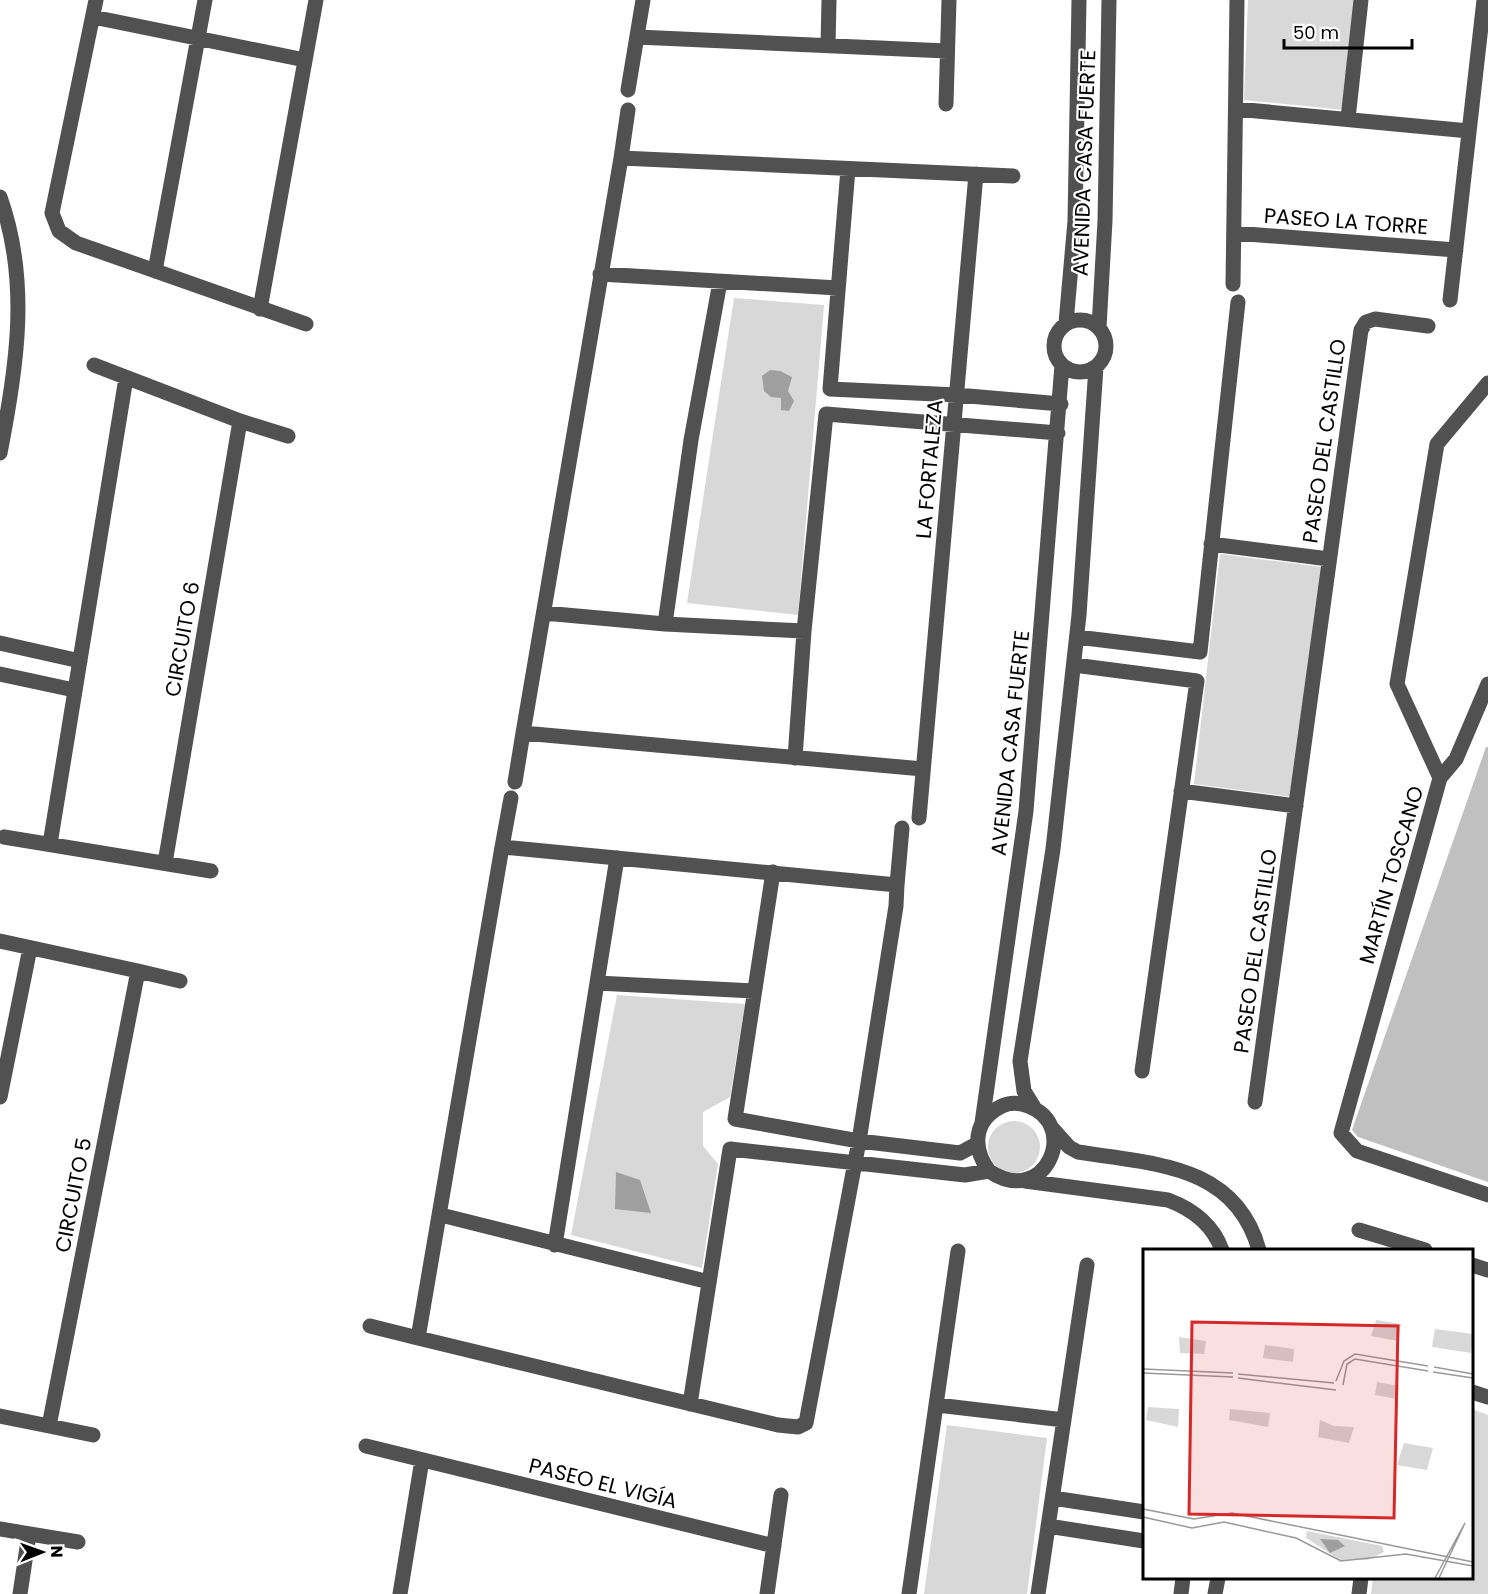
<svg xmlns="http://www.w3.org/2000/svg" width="1488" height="1594" viewBox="0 0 1488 1594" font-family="Poppins,sans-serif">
<rect width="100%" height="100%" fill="#fff"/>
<path fill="#d8d8d8" d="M 1248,0 L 1358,0 L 1345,110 L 1244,100 Z
M 734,298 L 824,305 L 798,615 L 687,603 Z
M 1220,554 L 1322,567 L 1292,797 L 1194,784 Z
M 617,995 L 745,1004 L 730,1097 L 703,1112 L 703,1146 L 718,1164 L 702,1268 L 571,1235 Z
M988 1147a26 26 0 1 1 52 0a26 26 0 1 1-52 0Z
M 1472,1409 L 1488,1415 L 1488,1594 L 1371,1594 L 1373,1578 L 1472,1578 Z
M 947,1425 L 1047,1438 L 1027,1594 L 924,1594 Z"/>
<path fill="#9f9f9f" d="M 770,370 L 780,371 L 792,377 L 788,391 L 794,401 L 789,411 L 781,410 L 781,398 L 771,397 L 764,391 L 762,376 Z
M 616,1172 L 640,1180 L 651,1213 L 615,1209 Z"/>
<path fill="#c0c0c0" d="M 1486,747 L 1488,747 L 1488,1182 L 1358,1137 L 1352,1130 Z"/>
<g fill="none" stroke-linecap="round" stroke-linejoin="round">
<path stroke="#515151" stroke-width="15" d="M 96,0 L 52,213 L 59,231 L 76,243 L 306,324
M 93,17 L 305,60
M 637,37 L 947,51
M 828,46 L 829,0
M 628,90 L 643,0
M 946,104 L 949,0
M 1236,109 L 1469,131
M 1348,119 L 1361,0
M 621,158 L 628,110
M 848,169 L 830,389 L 957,395 L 1061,404
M 0,197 C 30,281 17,367 0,453
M 1234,233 L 1456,250
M 155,271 L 205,0
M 600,274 L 838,288
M 1233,284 L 1237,0
M 1450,300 L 1484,0
M 260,309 L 316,0
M1054 346a26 26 0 1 1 52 0a26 26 0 1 1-52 0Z
M 1066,323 L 1075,221 L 1079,0
M 1099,327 L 1105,221 L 1109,0
M 94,365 L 240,421 L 288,436
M 1488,383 L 1437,444 L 1397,684 L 1440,778 L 1341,1133 L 1357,1151 L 1488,1195
M 1211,544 L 1329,559
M 544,613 L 665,624 L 804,631
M 665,624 L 691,440 L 720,282
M 1077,637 L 1200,652 L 1238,302
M 0,643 L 80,661
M 1074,665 L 1197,681 L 1142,1071
M 0,674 L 74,690
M 795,758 L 804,631 L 826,414 L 1058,433
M 923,769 L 523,733 L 621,158 L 1013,176
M 1440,778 L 1456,759 L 1488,684
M 515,782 L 523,733
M 1181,791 L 1296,806
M 919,818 L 976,174
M 4,837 L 211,871
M 50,844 L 126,378
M 502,847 L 897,885 L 896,906 L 859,1141 L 806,1423 L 798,1427 L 778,1425 L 418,1338 Z
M 502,847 L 511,798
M 165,863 L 240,421
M 773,872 L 735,1119 L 859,1141 L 960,1153 L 977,1144
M 897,885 L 902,828
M 0,941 L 138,971
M 597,983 L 754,991
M 0,1097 L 30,948
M 1255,1102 L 1361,330 L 1366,322 L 1375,319 L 1428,326
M 1035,1109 L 1024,1091 L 1020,1061 L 1053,849 L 1079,615 L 1096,367
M 982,1123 L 1026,811 L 1062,365
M 1052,1128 L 1069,1147 L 1078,1152 C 1151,1164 1235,1163 1259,1250
M 1025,1181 L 1168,1200 C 1192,1209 1213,1225 1222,1250
M 441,1215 L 709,1282
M 1359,1230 L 1425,1250
M 555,1245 L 617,858
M 1472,1265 L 1488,1270
M 370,1326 L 418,1338
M 1472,1392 L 1488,1397
M 690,1404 L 730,1149 L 965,1175 L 989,1171 C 1045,1209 1081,1125 1028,1106 C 1020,1103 1010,1102 1002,1106 C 973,1120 972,1148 989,1171
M 937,1405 L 1064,1420
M 0,1416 L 49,1426
M 93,1435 L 49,1426 L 138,971 L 180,981
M 366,1446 L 774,1546
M 1053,1498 L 1144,1512
M 1048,1526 L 1144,1541
M 0,1529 L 78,1542
M 20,1594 L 29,1534
M 400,1594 L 422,1460
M 767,1594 L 781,1495
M 909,1594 L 958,1251
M 1038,1594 L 1087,1265
M 1181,1594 L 1183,1578
M 1215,1594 L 1218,1578
M 1359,1594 L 1361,1578"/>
</g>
<g text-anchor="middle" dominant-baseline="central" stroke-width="4.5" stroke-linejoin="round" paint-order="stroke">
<g font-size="21" fill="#000" stroke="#fff">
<text transform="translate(1084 163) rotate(-88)">AVENIDA CASA FUERTE</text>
<text transform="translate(1346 221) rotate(4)">PASEO LA TORRE</text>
<text transform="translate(1324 441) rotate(-82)">PASEO DEL CASTILLO</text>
<text transform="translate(929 469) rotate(-85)">LA FORTALEZA</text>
<text transform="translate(182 639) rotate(-80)">CIRCUITO 6</text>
<text transform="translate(1010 743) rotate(-84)">AVENIDA CASA FUERTE</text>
<text transform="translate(1391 875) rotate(-74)">MARTÍN TOSCANO</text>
<text transform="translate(1255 951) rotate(-82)">PASEO DEL CASTILLO</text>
<text transform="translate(73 1195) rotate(-79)">CIRCUITO 5</text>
<text transform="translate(603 1483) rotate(14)">PASEO EL VIGÍA</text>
</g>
</g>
<g transform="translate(1143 1249)">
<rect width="330" height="330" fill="#fff"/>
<path d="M 233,71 L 258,75 L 255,92 L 228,87 ZM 292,80 L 330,85 L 328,104 L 289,98 ZM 36,88 L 63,92 L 61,105 L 37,104 ZM 122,96 L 151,100 L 150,113 L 120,109 ZM 234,133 L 256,137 L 254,150 L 232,146 ZM 5,158 L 36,160 L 35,178 L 3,171 ZM 87,160 L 127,164 L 125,178 L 86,171 ZM 177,171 L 191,177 L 211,178 L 206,194 L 175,188 ZM 261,194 L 290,199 L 284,221 L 254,216 ZM 164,282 L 239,297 L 241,303 L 225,311 L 197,311 L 163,289 Z" fill="#d8d8d8"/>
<path d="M 177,290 L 195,291 L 202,297 L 187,304 Z" fill="#9f9f9f"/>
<path fill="none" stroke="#999" stroke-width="1.5" d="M 291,118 L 330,125M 0,120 L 90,124M 290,123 L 330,129M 0,124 L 90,128M 95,125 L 191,134M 95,129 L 193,141M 193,132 L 201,112 L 212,105 L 285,117M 200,136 L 204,115 L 212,110 L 285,122M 0,260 L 51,270 L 89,264 L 330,313M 0,268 L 49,279 L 81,273 L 153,289 L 198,312 L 263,305 L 330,317M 292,329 L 322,274 L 296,329"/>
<path fill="#d62828" fill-opacity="0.15" stroke="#d62828" stroke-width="3" d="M 49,73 L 255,77 L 251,269 L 46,265 Z"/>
<rect width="330" height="330" fill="none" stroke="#000" stroke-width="3"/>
</g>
<g transform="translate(42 1552) rotate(89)" stroke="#ffffff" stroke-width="4.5" paint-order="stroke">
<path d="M0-4.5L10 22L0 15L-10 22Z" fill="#000000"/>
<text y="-9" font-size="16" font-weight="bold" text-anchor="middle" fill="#000000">N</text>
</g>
<path d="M1284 39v9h128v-9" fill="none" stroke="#000000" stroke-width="3"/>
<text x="1293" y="39" font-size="18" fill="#000000" stroke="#ffffff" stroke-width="4.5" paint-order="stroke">50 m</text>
</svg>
